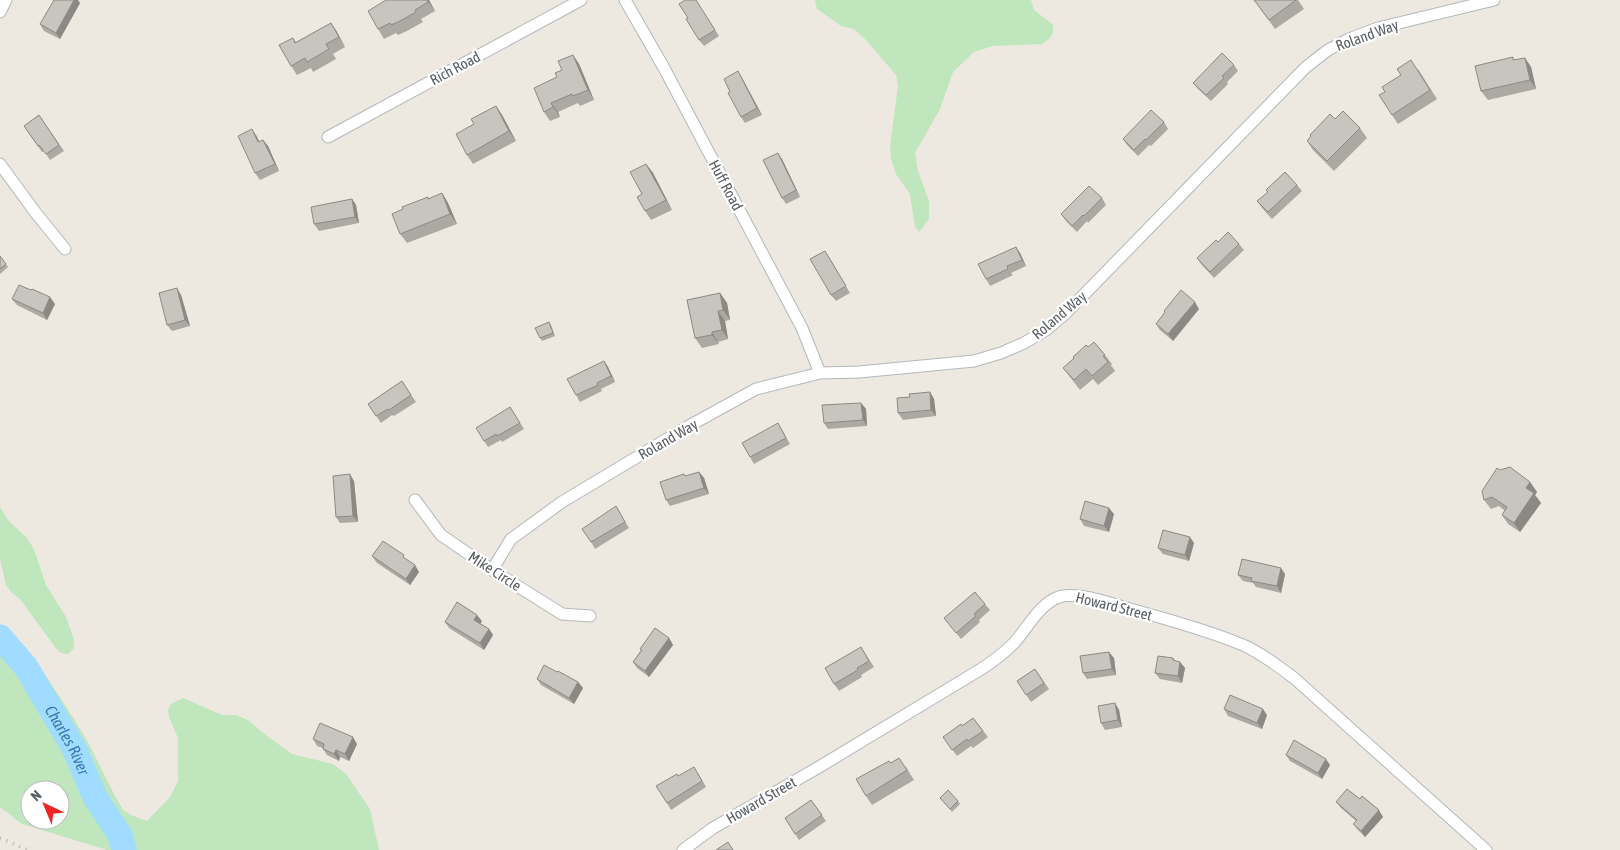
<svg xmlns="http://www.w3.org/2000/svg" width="1620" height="850" viewBox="0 0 1620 850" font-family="'Asap Condensed',sans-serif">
<rect width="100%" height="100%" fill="#ede9e1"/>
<path fill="#bfe6bc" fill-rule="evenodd" d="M 815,0 L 1031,0 L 1034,10 L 1053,25 L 1053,33 L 1049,39 L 1042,44 L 993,46 L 974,52 L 953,72 L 940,109 L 915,153 L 918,171 L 929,201 L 929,219 L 919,232 L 915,227 L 910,194 L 896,174 L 891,159 L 890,146 L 898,86 L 896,75 L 866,40 L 854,29 L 841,26 L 817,9 Z
M 0,507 L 8,520 L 27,538 L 34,549 L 46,585 L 66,617 L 74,640 L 74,648 L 68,654 L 61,653 L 55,647 L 20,599 L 11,592 L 6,585 L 0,559 Z
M 13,641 L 16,641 C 39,663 65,704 82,732 C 97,757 108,785 123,810 L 131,815 L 147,821 L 170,797 L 178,781 L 178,738 L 169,717 L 168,710 L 171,704 L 183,698 L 222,715 L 236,715 L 248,720 L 267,736 L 292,754 L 333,764 L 346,774 L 370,809 L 379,850 L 107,850 L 22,824 L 0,807 L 0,646 ZM 30,790 L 60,790 L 60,820 L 30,820 Z"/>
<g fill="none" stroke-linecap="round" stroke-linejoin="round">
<path stroke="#9fdcff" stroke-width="25" id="s1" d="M 0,637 L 26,667 L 75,750 L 95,797 L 120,835 L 124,850"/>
<defs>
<path id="street" d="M 625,0 L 664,68 L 802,328 L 820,373
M 0,12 L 6,0
M 328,137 L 581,0
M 0,164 L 35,212 L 65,249
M 415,500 L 441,535 L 492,570 L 562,614 L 590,616
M 492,570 L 511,539 L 562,502 L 687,427 L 756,389 L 820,373 L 859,372 L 974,361 L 1001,353 L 1024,343 L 1046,330 L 1067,312 L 1306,67 L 1328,50 L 1349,39 L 1378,28 L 1494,0
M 683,850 L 713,828 L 819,767 L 978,671 C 991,663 1003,654 1014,643 C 1027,629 1040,603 1059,597 C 1067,594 1077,596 1085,597 C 1100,599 1115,605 1130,609 C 1167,619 1207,630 1243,645 C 1261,653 1278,666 1294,678 L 1486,850"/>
</defs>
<use href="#street" stroke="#b4b8bc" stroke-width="13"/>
<use href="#street" stroke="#fff" stroke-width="11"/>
<path stroke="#b2b3b3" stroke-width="4" stroke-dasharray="1 6" stroke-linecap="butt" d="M 0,838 L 28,850"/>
</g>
<path fill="#aca9a3" d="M 386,0 L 429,0 L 435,11 L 421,19 L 423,22 L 407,31 L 398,35 L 396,33 L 384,39 L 378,29 Z
M 696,0 L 719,36 L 704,46 L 699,40 L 688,18 Z
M 1254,0 L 1298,0 L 1304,9 L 1275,29 Z
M 80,3 L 60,39 L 44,31 L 40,24 Z
M 331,23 L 337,32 L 345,47 L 333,54 L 336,59 L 313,72 L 311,68 L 297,75 L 291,66 L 293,38 L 296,42 Z
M 573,55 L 579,64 L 594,100 L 580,106 L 578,103 L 558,112 L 560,117 L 550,121 L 544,112 L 557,77 Z
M 1525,58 L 1531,67 L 1536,89 L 1488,100 L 1481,91 L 1515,60 Z
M 1234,65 L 1238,71 L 1227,82 L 1228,84 L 1211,101 L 1198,89 L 1193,83 Z
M 1418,69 L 1437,99 L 1398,124 L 1392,115 Z
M 738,71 L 742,78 L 762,115 L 745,123 L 741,117 L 730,92 Z
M 496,106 L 502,115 L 516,141 L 473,164 L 467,155 L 474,124 Z
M 39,115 L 64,151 L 50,160 L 44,151 L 42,152 L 24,126 Z
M 1335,119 L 1360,128 L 1367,138 L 1334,171 L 1313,150 L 1307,141 L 1311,137 L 1310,135 Z
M 1164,122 L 1168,129 L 1151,146 L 1149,145 L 1138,156 L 1127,145 L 1123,139 Z
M 256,135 L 259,142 L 263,140 L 268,146 L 279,171 L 260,180 L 255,173 Z
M 782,159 L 800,197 L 786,204 L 782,198 Z
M 646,164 L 653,173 L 672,210 L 651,220 L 645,211 L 642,194 Z
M 1297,185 L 1302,191 L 1272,219 L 1262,208 L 1257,201 Z
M 442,193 L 448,203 L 457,224 L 407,243 L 400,234 L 429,199 Z
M 1102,198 L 1106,205 L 1088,223 L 1087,221 L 1077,232 L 1066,221 L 1061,214 Z
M 352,199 L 356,205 L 359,223 L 319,231 L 314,224 Z
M 1218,242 L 1239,244 L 1244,250 L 1214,278 L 1201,264 L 1197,258 Z
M 1020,253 L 1026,266 L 1011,273 L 1013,275 L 990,286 L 986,279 Z
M 0,256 L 8,267 L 0,274 Z
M 829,257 L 850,293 L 836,301 L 831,295 Z
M 720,293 L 727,303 L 730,320 L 725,321 L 728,339 L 718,342 L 719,344 L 702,348 L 695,338 Z
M 181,295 L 190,326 L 172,331 L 167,325 Z
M 12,299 L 55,304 L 47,320 L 17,305 Z
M 1199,309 L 1173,341 L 1160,330 L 1156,324 L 1165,313 L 1164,311 Z
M 549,322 L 551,325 L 555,336 L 542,341 L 540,338 Z
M 1088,347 L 1105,355 L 1112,364 L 1111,365 L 1115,371 L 1098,385 L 1093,379 L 1080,390 L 1063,368 Z
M 604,361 L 608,367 L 615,382 L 601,389 L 602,391 L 580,402 L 576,395 Z
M 402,381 L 416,402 L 394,416 L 392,415 L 381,423 L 368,404 Z
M 930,392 L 934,399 L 936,416 L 903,420 L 898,413 L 910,397 Z
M 861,403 L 866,409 L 867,426 L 828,429 L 824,423 Z
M 510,407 L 524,429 L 502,442 L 501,440 L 488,447 L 484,441 Z
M 782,430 L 790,444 L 754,464 L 750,457 Z
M 1500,470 L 1530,482 L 1537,492 L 1535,495 L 1541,503 L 1520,532 L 1508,524 L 1502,515 L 1505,511 L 1499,506 L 1491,509 L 1484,500 Z
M 699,472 L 704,478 L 709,494 L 670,506 L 666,500 L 686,476 Z
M 354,481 L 358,522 L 340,523 L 336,517 Z
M 616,506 L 629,528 L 595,549 L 591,542 Z
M 1114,514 L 1109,532 L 1084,526 L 1080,519 Z
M 1194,543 L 1189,561 L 1163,554 L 1158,548 Z
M 372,556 L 408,560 L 419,572 L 410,585 L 377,563 Z
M 1285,574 L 1281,593 L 1256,587 L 1253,583 L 1243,581 L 1238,575 Z
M 985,604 L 990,610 L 979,620 L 980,622 L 961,639 L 944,618 Z
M 482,621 L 480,623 L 489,629 L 493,635 L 484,650 L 449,628 L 445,622 Z
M 669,638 L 673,645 L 649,677 L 637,668 L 633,662 L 641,650 L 640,649 Z
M 861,647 L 874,667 L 861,675 L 862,677 L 839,691 L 834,684 Z
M 1114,658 L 1116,675 L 1087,679 L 1083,673 Z
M 1173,658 L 1175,661 L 1180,662 L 1185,668 L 1182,683 L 1160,679 L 1155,673 Z
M 1035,669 L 1049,689 L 1031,702 L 1017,681 Z
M 557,672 L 578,682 L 583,688 L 574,704 L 541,685 L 537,679 Z
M 1115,703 L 1119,710 L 1122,727 L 1105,730 L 1101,723 Z
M 1224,709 L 1267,715 L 1262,729 L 1228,716 Z
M 973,718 L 988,737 L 973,748 L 971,746 L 957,756 L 943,737 L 962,726 Z
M 313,739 L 357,744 L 349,761 L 340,757 L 339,761 L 327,755 L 323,749 L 323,748 L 317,746 Z
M 1286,755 L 1330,765 L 1322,779 L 1290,761 Z
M 891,763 L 906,767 L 914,780 L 872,805 L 866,796 Z
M 698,773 L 706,787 L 671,810 L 667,803 L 679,776 Z
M 940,798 L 958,801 L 960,804 L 952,812 Z
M 1360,799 L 1383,817 L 1365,837 L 1358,830 L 1353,824 L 1356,821 L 1341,808 L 1336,802 Z
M 811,800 L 826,821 L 799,840 L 785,818 Z"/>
<path fill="#8c8985" d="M 74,0 L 78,0 L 80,3 L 60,39 L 56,33 Z
M 427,0 L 429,0 L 435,11 Z
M 331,23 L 337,32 L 345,47 L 339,37 Z
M 573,55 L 579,64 L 594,100 L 588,90 Z
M 1525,58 L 1531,67 L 1536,89 L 1530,80 Z
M 738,71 L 742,78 L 762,115 L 757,108 Z
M 551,103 L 558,112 L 560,117 L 553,107 Z
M 496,106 L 502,115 L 516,141 L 509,131 Z
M 252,129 L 256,135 L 263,149 L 258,142 Z
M 263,140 L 268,146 L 279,171 L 275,164 Z
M 778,153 L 782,159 L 800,197 L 796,190 Z
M 646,164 L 653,173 L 672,210 L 666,200 Z
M 442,193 L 448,203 L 457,224 L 450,214 Z
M 352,199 L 356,205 L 359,223 L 355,217 Z
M 1016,247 L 1020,253 L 1026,266 L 1022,260 Z
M 177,288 L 181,295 L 190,326 L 185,320 Z
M 720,293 L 727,303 L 730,320 L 723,310 Z
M 50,297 L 55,304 L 47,320 L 43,313 Z
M 1195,302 L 1199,309 L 1173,341 L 1168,334 Z
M 718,311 L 725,321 L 728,339 L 722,330 Z
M 712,332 L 718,342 L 719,344 L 712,335 Z
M 604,361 L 608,367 L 615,382 L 611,376 Z
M 930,392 L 934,399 L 936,416 L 931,410 Z
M 861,403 L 866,409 L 867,426 L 863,420 Z
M 699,472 L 704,478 L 709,494 L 704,488 Z
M 350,474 L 354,481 L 358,522 L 353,516 Z
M 1530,482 L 1537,492 L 1535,495 L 1541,503 L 1520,532 L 1514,523 L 1526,488 Z
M 1109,508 L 1114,514 L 1109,532 L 1104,526 Z
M 1190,537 L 1194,543 L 1189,561 L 1185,555 Z
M 415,565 L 419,572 L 410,585 L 406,579 Z
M 1281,568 L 1285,574 L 1281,593 L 1277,586 Z
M 477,615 L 482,621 L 479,626 L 474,620 Z
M 489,629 L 493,635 L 484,650 L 480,643 Z
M 669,638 L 673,645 L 649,677 L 645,671 Z
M 1109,652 L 1114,658 L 1116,675 L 1112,669 Z
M 1180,662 L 1185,668 L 1182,683 L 1178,676 Z
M 578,682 L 583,688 L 574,704 L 569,698 Z
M 1115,703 L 1119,710 L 1122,727 L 1118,720 Z
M 1263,709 L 1267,715 L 1262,729 L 1257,723 Z
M 353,737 L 357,744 L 349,761 L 345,754 Z
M 336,750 L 340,757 L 339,761 L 334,754 Z
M 1326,759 L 1330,765 L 1322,779 L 1318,773 Z
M 1379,810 L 1383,817 L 1365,837 L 1361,831 Z"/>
<path fill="#c8c4be" stroke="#8c8985" d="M 54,0 L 74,0 L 56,33 L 40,24 Z
M 386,0 L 427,0 L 428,2 L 415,10 L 416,12 L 400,21 L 391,25 L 390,23 L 378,29 L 368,11 Z
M 685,0 L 696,0 L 715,30 L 699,40 L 686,19 L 688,18 L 679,4 Z
M 1254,0 L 1296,0 L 1269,20 Z
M 331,23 L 339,37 L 326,44 L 329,49 L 307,62 L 305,58 L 291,66 L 279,45 L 293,38 L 295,43 Z
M 1222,53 L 1234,65 L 1222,76 L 1224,78 L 1206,95 L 1193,83 Z
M 573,55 L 588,90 L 573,96 L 572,94 L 551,103 L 553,107 L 544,112 L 534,88 L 557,77 L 555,73 L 562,70 L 558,61 Z
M 1513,57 L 1513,60 L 1525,58 L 1530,80 L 1481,91 L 1475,66 Z
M 1411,60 L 1430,90 L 1392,115 L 1379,95 L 1385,92 L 1382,87 L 1401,75 L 1397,69 Z
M 738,71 L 757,108 L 741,117 L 728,93 L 730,92 L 724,79 Z
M 496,106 L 509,131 L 467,155 L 456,134 L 474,124 L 471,119 Z
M 1151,110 L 1164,122 L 1146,140 L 1145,139 L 1134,150 L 1123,139 Z
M 1343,111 L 1360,128 L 1327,161 L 1307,141 L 1311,136 L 1310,135 L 1330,114 L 1335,119 Z
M 39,115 L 59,145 L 46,154 L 39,145 L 38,146 L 24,126 Z
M 252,129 L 258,142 L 263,140 L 275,164 L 255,173 L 238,136 Z
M 778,153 L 796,190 L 782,198 L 763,160 Z
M 646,164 L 666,200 L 645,211 L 637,197 L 642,194 L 630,172 Z
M 1285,172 L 1297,185 L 1268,212 L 1257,201 L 1268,192 L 1266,190 Z
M 1089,186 L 1102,198 L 1084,216 L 1083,215 L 1072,226 L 1061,214 Z
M 442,193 L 450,214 L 400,234 L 392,214 L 403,209 L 402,207 L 428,197 L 428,199 Z
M 352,199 L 355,217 L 314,224 L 311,207 Z
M 1228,232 L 1239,244 L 1210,272 L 1197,258 L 1216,240 L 1218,242 Z
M 1016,247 L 1022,260 L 1007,266 L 1008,269 L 986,279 L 978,264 Z
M 825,251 L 846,286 L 831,295 L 810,259 Z
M 0,256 L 6,264 L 0,269 Z
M 19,285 L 31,290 L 32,289 L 50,297 L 43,313 L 12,299 Z
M 177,288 L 185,320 L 167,325 L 159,293 Z
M 1181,290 L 1195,302 L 1168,334 L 1156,324 L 1165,312 L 1164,311 Z
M 720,293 L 723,310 L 718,311 L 722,330 L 712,332 L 712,335 L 695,338 L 687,300 Z
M 549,322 L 553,333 L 540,338 L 535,328 Z
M 1094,342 L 1105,355 L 1103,356 L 1108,362 L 1092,376 L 1086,369 L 1074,380 L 1063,368 L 1074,358 L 1073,357 L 1086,345 L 1088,347 Z
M 604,361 L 611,376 L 597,383 L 598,385 L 576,395 L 567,379 Z
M 402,381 L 411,395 L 389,410 L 388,409 L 376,416 L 368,404 Z
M 930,392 L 931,410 L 898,413 L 897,398 L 910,397 L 909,394 Z
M 861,403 L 863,420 L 824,423 L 822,405 Z
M 510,407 L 520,423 L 497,436 L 496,434 L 484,441 L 476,428 Z
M 778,423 L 786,438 L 750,457 L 742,443 Z
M 1510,467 L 1530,482 L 1526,488 L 1534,493 L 1514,523 L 1502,515 L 1507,507 L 1492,497 L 1484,500 L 1482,491 L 1497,468 L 1500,470 Z
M 699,472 L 704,488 L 666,500 L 660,482 L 684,474 L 685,476 Z
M 350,474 L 353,516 L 336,517 L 333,476 Z
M 1085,501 L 1109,508 L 1104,526 L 1080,519 Z
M 616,506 L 625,522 L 591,542 L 582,529 Z
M 1163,530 L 1190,537 L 1185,555 L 1158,548 Z
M 383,541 L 404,555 L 403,557 L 415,565 L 406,579 L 372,556 Z
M 1242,559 L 1281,568 L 1277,586 L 1251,581 L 1252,578 L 1238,575 Z
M 975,592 L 985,604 L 974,614 L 976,616 L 956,633 L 944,618 Z
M 457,602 L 477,615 L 474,620 L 489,629 L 480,643 L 445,622 Z
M 655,628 L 669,638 L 645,671 L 633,662 L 642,650 L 640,649 Z
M 861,647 L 869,661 L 857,668 L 858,670 L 834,684 L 825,668 Z
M 1109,652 L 1112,669 L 1083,673 L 1080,656 Z
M 1158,656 L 1173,658 L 1173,660 L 1180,662 L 1178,676 L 1155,673 Z
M 544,665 L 557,672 L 558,671 L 578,682 L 569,698 L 537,679 Z
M 1035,669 L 1044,683 L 1026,695 L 1017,681 Z
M 1230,695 L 1263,709 L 1257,723 L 1224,709 Z
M 1115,703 L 1118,720 L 1101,723 L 1098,706 Z
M 973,718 L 983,731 L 968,741 L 967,739 L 952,750 L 943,737 L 961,724 L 962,726 Z
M 320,723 L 353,737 L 345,754 L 336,750 L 334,754 L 323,749 L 324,744 L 313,739 Z
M 1294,740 L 1326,759 L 1318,773 L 1286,755 Z
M 899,758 L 907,770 L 866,796 L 856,779 L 889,761 L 891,763 Z
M 694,767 L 702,781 L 667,803 L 656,786 L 677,774 L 678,776 Z
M 1347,789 L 1360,799 L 1362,796 L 1379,810 L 1361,831 L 1353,824 L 1357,820 L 1336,802 Z
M 948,790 L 958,801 L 950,809 L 940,798 Z
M 811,800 L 822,815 L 795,834 L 785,818 Z
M 728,842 L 733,850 L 716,850 Z"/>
<g text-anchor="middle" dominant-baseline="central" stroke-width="4.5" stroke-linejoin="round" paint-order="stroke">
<g font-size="15" fill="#595e62" stroke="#fff">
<text transform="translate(1367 35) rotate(-20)">Roland Way</text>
<text transform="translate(455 68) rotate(-28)">Rich Road</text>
<text transform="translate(726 185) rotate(62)">Huff Road</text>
<text transform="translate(1059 315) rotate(-40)">Roland Way</text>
<text transform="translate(668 439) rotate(-30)">Roland Way</text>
<text transform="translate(495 571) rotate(33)">Mike Circle</text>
<text transform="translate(1114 606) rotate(14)">Howard Street</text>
<text transform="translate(761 800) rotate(-30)">Howard Street</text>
</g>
<g font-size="16" font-style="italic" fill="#3779ab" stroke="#fff">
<text stroke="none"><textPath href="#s1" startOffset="124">Charles River</textPath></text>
</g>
</g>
<g transform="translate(45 805) rotate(316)"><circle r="24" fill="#ffffff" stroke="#bdbfc0"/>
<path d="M0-4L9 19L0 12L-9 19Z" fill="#ee2625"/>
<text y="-8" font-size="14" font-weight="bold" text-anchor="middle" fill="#595e62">N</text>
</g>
</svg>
